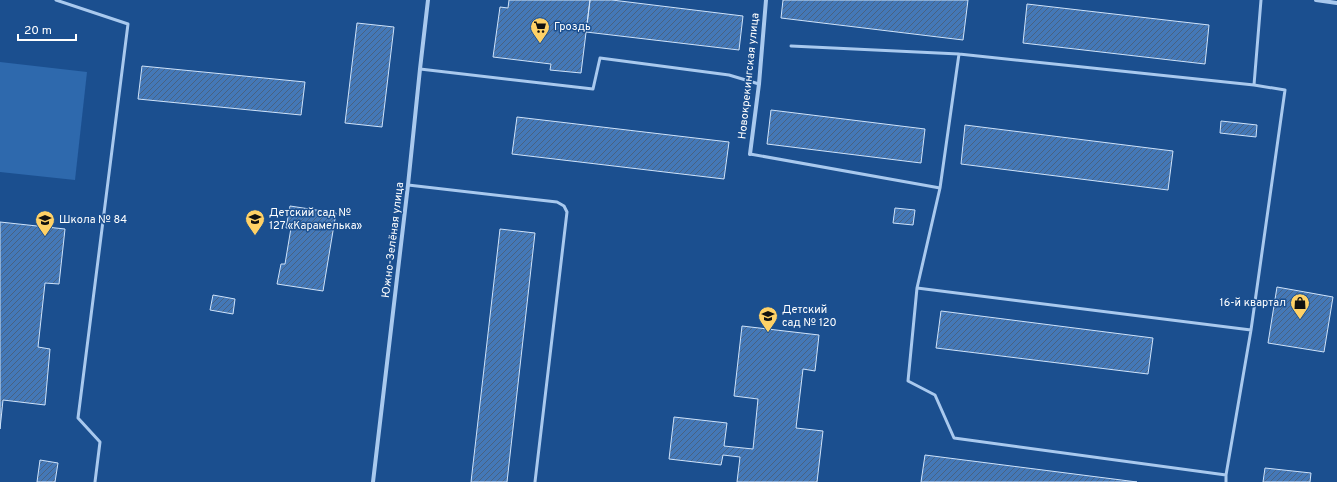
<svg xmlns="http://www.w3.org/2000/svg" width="1337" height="482" viewBox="0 0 1337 482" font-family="Overpass,sans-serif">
<defs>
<pattern id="building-hatch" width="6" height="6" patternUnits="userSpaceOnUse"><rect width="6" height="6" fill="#4478b7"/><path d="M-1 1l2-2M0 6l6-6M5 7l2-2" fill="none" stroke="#486282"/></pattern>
</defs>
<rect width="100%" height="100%" fill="#1b4f8f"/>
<path fill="#2e69ad" d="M 0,62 L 87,72 L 75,180 L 0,172 Z"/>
<path fill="url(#building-hatch)" stroke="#cfe3fa" d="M 509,0 L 590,0 L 581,73 L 550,70 L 551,64 L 493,57 L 500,7 L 508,8 Z
M 590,0 L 612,0 L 743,16 L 739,50 L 586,32 Z
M 783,0 L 968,0 L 963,40 L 781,18 Z
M 1027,4 L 1209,25 L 1205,64 L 1023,43 Z
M 357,23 L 394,27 L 382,127 L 345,123 Z
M 142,66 L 305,82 L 301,115 L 138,99 Z
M 771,110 L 925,129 L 921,163 L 767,144 Z
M 517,117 L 729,142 L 724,179 L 512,154 Z
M 1221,121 L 1257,125 L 1256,137 L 1220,133 Z
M 965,125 L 1173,151 L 1168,190 L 961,164 Z
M 290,206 L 336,213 L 323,291 L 277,284 L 281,264 L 285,264 L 291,228 L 286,228 Z
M 895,208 L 915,210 L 913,225 L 893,223 Z
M 0,222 L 65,229 L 59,284 L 45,283 L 38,347 L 50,349 L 45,405 L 3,400 L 0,429 Z
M 500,229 L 535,233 L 507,482 L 471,482 Z
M 1277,287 L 1333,297 L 1324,352 L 1268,343 Z
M 213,295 L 235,299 L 233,314 L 210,310 Z
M 941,311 L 1153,338 L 1148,374 L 936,348 Z
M 742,326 L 819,335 L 815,371 L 803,369 L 796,428 L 823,431 L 817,482 L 737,482 L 740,457 L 723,455 L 721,465 L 669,459 L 674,417 L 727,423 L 724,446 L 753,449 L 758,399 L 734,396 Z
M 925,455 L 1137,482 L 921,482 Z
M 40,460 L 58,463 L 55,482 L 37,482 Z
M 1265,468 L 1311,473 L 1310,482 L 1263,482 Z"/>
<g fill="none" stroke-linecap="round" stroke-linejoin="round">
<path stroke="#a9c9ee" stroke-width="3" d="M 56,0 L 128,24 L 78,418 L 100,442 L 95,482
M 791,46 L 959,54 L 1254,85 L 1285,90 L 1251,330 L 1226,475 L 1226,482
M 420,69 L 593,89 L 600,58 L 729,75 L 759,84
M 1254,85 L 1261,0
M 750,154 L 940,188 L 917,288 L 1251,330
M 408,185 L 557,202 L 564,206 L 567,212 L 535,482
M 940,188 L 959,54
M 917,288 L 908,381 L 935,395 L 954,438 L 1226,475"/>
<path stroke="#a9c9ee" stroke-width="4" d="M 1316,0 L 1337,3
M 750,154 L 759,84 L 766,0
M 373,482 L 408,185 L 420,69 L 428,0"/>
</g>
<defs>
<symbol id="supermarket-pin" viewBox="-11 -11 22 30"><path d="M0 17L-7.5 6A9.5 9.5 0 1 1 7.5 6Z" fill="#ffd166" stroke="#1b4f8f"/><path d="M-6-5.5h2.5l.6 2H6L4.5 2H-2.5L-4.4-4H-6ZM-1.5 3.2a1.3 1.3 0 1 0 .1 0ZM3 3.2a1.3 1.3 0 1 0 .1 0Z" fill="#111"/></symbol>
<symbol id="school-pin" viewBox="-11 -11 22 30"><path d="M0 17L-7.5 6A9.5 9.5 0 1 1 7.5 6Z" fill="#ffd166" stroke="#1b4f8f"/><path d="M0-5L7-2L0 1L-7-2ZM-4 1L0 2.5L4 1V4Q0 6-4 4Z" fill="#111"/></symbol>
<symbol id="shop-pin" viewBox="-11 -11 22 30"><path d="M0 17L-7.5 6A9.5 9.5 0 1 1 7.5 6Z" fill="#ffd166" stroke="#1b4f8f"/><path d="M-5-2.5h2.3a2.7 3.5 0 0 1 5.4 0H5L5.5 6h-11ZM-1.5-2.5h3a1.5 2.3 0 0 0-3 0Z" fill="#111"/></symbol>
</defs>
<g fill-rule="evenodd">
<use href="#supermarket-pin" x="529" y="16" width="22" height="30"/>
<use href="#school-pin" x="244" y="208" width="22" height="30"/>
<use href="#school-pin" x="34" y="209" width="22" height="30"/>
<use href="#shop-pin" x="1289" y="292" width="22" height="30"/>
<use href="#school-pin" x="757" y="305" width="22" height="30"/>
</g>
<g text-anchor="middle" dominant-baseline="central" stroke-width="3" stroke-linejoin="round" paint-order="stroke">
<g font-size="11" fill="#fff" stroke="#1b4f8f" text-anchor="start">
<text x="554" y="27">Гроздь</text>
<text x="269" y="213">Детский сад №<tspan x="269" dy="13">127 «Карамелька»</tspan></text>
<text x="59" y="220">Школа № 84</text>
<text x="1286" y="303" text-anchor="end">16-й квартал</text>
<text x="782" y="310">Детский<tspan x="782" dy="13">сад № 120</tspan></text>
</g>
<g font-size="11" fill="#fff" stroke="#1b4f8f">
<text transform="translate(749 76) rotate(-84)">Новокрекингская улица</text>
<text transform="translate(393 240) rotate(-83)">Южно-Зелёная улица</text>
</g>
</g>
<path d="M18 34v6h58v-6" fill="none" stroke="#ffffff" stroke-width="2"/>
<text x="24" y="34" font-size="12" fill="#ffffff" stroke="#1b4f8f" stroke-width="3" paint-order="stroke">20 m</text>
</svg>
